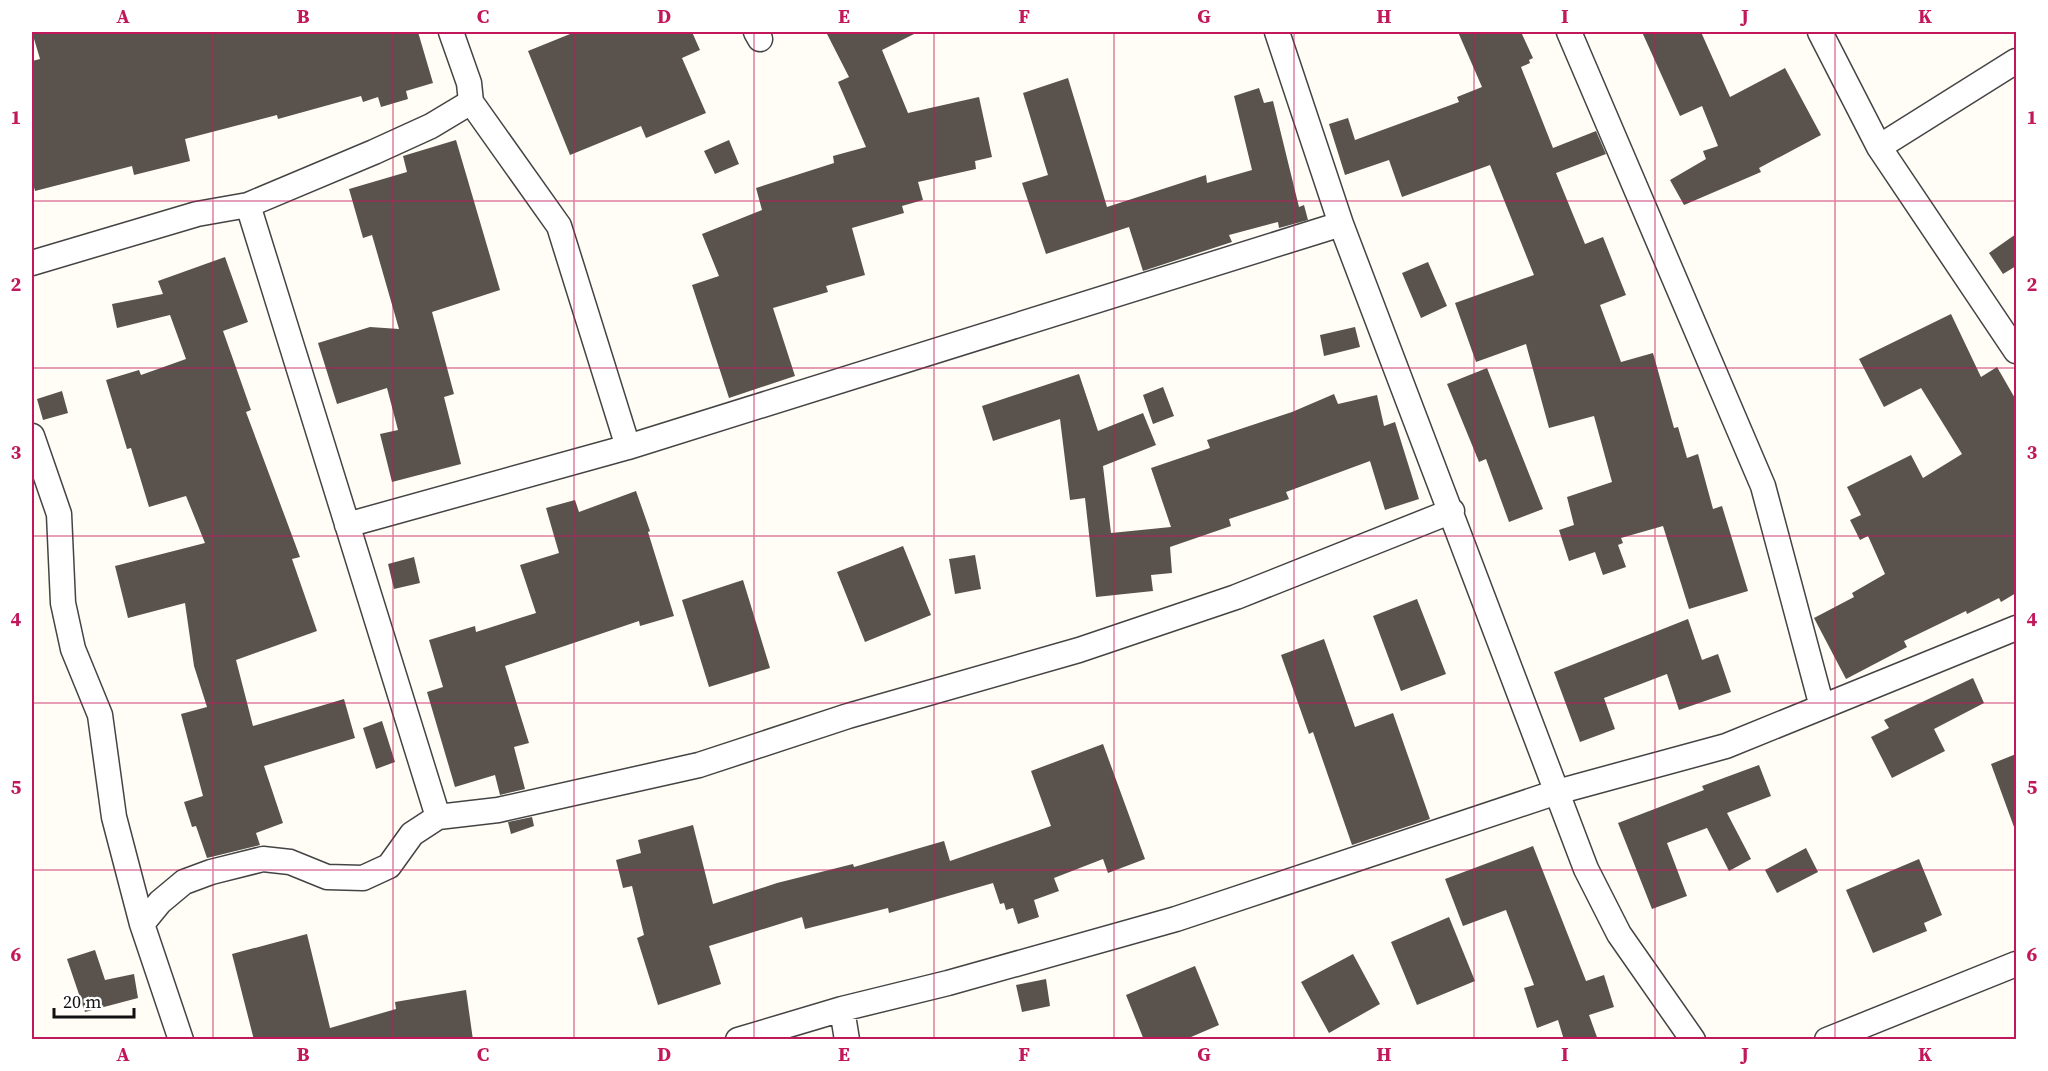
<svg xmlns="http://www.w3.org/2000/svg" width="2048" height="1071" viewBox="0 0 2048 1071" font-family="'Source Serif 4',serif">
<rect width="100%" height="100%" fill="#fffdf5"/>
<path fill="#5a524d" d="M 32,32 L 418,32 L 433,83 L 406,91 L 408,99 L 381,107 L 378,97 L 363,102 L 361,96 L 278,119 L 277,115 L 185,139 L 190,161 L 134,175 L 132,166 L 35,191 L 32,179 L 32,61 L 40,59 Z
M 575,32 L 692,32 L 700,50 L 682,58 L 706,113 L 646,138 L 641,126 L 570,155 L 528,51 Z
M 826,32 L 918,32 L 882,50 L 908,113 L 979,97 L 992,157 L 975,161 L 976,169 L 918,182 L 923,200 L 902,206 L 904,213 L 852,228 L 865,275 L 826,286 L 828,292 L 773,308 L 795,376 L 729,398 L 692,285 L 719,276 L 702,234 L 762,210 L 756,188 L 834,163 L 833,156 L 866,147 L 838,82 L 849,77 Z
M 1458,32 L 1521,32 L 1533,58 L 1529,60 L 1530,63 L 1521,67 L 1553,148 L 1596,131 L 1606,154 L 1556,173 L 1585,244 L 1603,237 L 1626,295 L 1600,305 L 1621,362 L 1653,353 L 1674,428 L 1678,427 L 1687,458 L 1698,454 L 1713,509 L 1722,506 L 1748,591 L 1689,609 L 1663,526 L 1621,538 L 1623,543 L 1618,545 L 1626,567 L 1603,575 L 1595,552 L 1569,561 L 1559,530 L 1574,525 L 1567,497 L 1612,482 L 1594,416 L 1549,428 L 1526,344 L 1476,362 L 1455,303 L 1534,275 L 1490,165 L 1402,197 L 1389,160 L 1345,175 L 1329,124 L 1348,118 L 1355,140 L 1459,102 L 1457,97 L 1482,87 Z
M 1642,32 L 1701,32 L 1730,97 L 1785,68 L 1821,135 L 1759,168 L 1761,172 L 1684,205 L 1670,180 L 1706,159 L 1703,151 L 1718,146 L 1702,106 L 1680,116 Z
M 1068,78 L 1107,207 L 1206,175 L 1207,183 L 1252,170 L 1234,96 L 1259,88 L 1264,103 L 1273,101 L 1299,207 L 1304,205 L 1308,220 L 1279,228 L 1278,222 L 1229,235 L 1232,242 L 1143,271 L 1129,227 L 1046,254 L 1022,183 L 1048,175 L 1023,93 Z
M 456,140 L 500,290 L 432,312 L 454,394 L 444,397 L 461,464 L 392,482 L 380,434 L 398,430 L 387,388 L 337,404 L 318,343 L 370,327 L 399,329 L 372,235 L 363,238 L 349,189 L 407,172 L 403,156 Z
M 729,140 L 739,164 L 715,174 L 704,151 Z
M 2016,234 L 2016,266 L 2003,274 L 1989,253 Z
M 225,257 L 248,322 L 223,331 L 251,410 L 246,412 L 300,557 L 292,559 L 317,631 L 236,660 L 253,726 L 344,699 L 355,738 L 264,766 L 283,823 L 256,833 L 260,845 L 207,858 L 196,826 L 192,827 L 184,802 L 203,796 L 181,714 L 207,707 L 194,666 L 185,603 L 128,618 L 115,566 L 205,543 L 186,496 L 149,507 L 131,448 L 127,449 L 106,380 L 139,370 L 141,375 L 186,359 L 170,315 L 117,328 L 112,304 L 163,294 L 158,281 Z
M 1428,262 L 1447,306 L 1421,318 L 1402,273 Z
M 1951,314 L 1981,377 L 1997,367 L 2016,400 L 2016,593 L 2001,602 L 1999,598 L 1967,614 L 1966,611 L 1904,641 L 1907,647 L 1846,679 L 1814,618 L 1854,597 L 1852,593 L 1885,574 L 1868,536 L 1860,540 L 1850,520 L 1861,515 L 1847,487 L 1911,455 L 1923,478 L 1962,454 L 1921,388 L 1884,407 L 1859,359 Z
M 1355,327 L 1360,347 L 1324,356 L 1320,335 Z
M 1487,368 L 1543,509 L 1509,522 L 1486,459 L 1479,462 L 1447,384 Z
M 1079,374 L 1098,431 L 1143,413 L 1156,445 L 1103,466 L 1111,533 L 1171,527 L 1151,468 L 1210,448 L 1207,440 L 1292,412 L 1334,394 L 1338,404 L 1377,395 L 1384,426 L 1395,422 L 1419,499 L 1385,510 L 1370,461 L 1286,492 L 1289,499 L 1229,519 L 1231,526 L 1170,547 L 1172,573 L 1151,575 L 1153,591 L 1096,597 L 1085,498 L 1070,500 L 1060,419 L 993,441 L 982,406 Z
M 1163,387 L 1174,416 L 1153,424 L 1143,395 Z
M 62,391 L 68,413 L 43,420 L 37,399 Z
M 636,491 L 650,531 L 648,532 L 674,616 L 640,626 L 639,621 L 505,666 L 529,743 L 514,747 L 525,789 L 500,795 L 495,775 L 455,787 L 427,692 L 443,687 L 429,640 L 475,626 L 476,632 L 536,613 L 520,565 L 559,553 L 546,508 L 575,500 L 579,512 Z
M 903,546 L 931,615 L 865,642 L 837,572 Z
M 975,555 L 981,589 L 955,594 L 949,559 Z
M 414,557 L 420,583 L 394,589 L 388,564 Z
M 743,580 L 770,668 L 709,687 L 682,600 Z
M 1417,599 L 1446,674 L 1401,691 L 1373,616 Z
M 1688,619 L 1702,660 L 1718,654 L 1731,692 L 1679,710 L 1667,674 L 1604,698 L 1615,729 L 1580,742 L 1554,672 Z
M 1324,639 L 1355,727 L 1393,713 L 1430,819 L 1352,845 L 1313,732 L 1309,734 L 1281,655 Z
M 1973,678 L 1984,703 L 1934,729 L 1945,751 L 1892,778 L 1871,737 L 1889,728 L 1884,720 Z
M 382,721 L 395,762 L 376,769 L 363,728 Z
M 1103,744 L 1145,859 L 1108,873 L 1103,859 L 1054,878 L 1059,891 L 1034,900 L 1039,917 L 1018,924 L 1013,908 L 1006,910 L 1004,903 L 1000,904 L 993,883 L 889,913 L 888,908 L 805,929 L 802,917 L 709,946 L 721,984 L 658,1005 L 637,938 L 644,935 L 632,886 L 623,888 L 616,860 L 641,853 L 638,840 L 693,825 L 713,904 L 777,883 L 853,864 L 854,867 L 944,841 L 950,861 L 1051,826 L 1031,771 Z
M 2016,754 L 2016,826 L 2014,827 L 1991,764 Z
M 1759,765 L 1771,796 L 1727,813 L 1751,859 L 1729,871 L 1707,828 L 1667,843 L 1687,896 L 1652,909 L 1618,823 L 1704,790 L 1702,786 Z
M 532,817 L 534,826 L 511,834 L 508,822 Z
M 1533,846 L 1586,981 L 1604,975 L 1614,1007 L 1589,1015 L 1598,1040 L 1564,1040 L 1558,1020 L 1537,1028 L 1524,988 L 1534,985 L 1506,910 L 1463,926 L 1445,879 Z
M 1806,848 L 1818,872 L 1777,893 L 1765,870 Z
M 1919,859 L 1942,915 L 1924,923 L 1927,931 L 1873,953 L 1846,890 Z
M 1449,917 L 1475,981 L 1417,1005 L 1391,942 Z
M 307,934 L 330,1028 L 396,1009 L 395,1002 L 466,990 L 473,1040 L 254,1040 L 232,954 Z
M 95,950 L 105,980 L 134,974 L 138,998 L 85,1012 L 67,959 Z
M 1353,954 L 1380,1004 L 1329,1033 L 1301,982 Z
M 1195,966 L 1219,1025 L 1184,1040 L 1144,1040 L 1126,995 Z
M 1046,979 L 1050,1006 L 1022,1012 L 1016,985 Z"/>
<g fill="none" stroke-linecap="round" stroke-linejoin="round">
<defs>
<path id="minor" d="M 451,32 L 469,83 L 471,102 L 559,226 L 628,447
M 756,32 L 760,39
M 1277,32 L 1341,224 L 1586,869 L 1619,934 L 1693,1040
M 1569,32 L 1763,486 L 1822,707
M 1820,32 L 1879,147 L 2016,351
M 1879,147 L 2016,61
M 248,205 L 438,817
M 32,263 L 197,214 L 248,205 L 374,152 L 431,126 L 471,102
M 32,436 L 59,514 L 63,603 L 73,649 L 100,715 L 114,817 L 142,924 L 181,1040
M 347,525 L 628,447 L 1341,224
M 142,924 L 160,902 L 184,882 L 211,872 L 263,859 L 290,862 L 327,877 L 363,878 L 389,866 L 412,834 L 438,817 L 498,810 L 699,765 L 848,716 L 1079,650 L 1236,597 L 1452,511
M 842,1009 L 847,1040
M 738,1040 L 842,1009 L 948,983 L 1176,919 L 1557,792 L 1726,746 L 2016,628
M 1827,1040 L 2016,964"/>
</defs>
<use href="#minor" stroke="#444" stroke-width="27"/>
<use href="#minor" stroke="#fff" stroke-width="24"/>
</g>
<path fill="none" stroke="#c2185b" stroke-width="1.5" stroke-opacity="0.55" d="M 213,32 L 213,1040M 393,32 L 393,1040M 574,32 L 574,1040M 754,32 L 754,1040M 934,32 L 934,1040M 1114,32 L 1114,1040M 1294,32 L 1294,1040M 1474,32 L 1474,1040M 1655,32 L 1655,1040M 1835,32 L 1835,1040M 32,201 L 2016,201M 32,368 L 2016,368M 32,536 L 2016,536M 32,703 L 2016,703M 32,870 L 2016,870"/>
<rect width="2048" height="1071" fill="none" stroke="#ffffff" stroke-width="66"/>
<path d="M54 1008v9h80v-9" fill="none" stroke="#111111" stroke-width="3"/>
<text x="63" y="1008" font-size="18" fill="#111111" stroke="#ffffff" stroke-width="4.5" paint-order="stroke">20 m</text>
<rect x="33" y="33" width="1982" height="1005" fill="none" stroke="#c2185b" stroke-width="2"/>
<g font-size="20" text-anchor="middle" font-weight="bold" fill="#c2185b">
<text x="123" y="23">A</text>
<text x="303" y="23">B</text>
<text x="483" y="23">C</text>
<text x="664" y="23">D</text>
<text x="844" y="23">E</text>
<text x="1024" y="23">F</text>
<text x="1204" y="23">G</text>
<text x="1384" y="23">H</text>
<text x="1565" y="23">I</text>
<text x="1745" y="23">J</text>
<text x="1925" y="23">K</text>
<text x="16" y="124">1</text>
<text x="2032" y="124">1</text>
<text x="16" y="291">2</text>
<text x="2032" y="291">2</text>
<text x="16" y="459">3</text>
<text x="2032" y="459">3</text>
<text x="16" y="626">4</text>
<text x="2032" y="626">4</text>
<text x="16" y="794">5</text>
<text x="2032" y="794">5</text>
<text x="16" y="961">6</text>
<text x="2032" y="961">6</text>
<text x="123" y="1061">A</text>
<text x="303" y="1061">B</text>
<text x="483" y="1061">C</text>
<text x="664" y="1061">D</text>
<text x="844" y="1061">E</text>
<text x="1024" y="1061">F</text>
<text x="1204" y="1061">G</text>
<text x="1384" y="1061">H</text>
<text x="1565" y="1061">I</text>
<text x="1745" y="1061">J</text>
<text x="1925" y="1061">K</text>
</g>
</svg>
